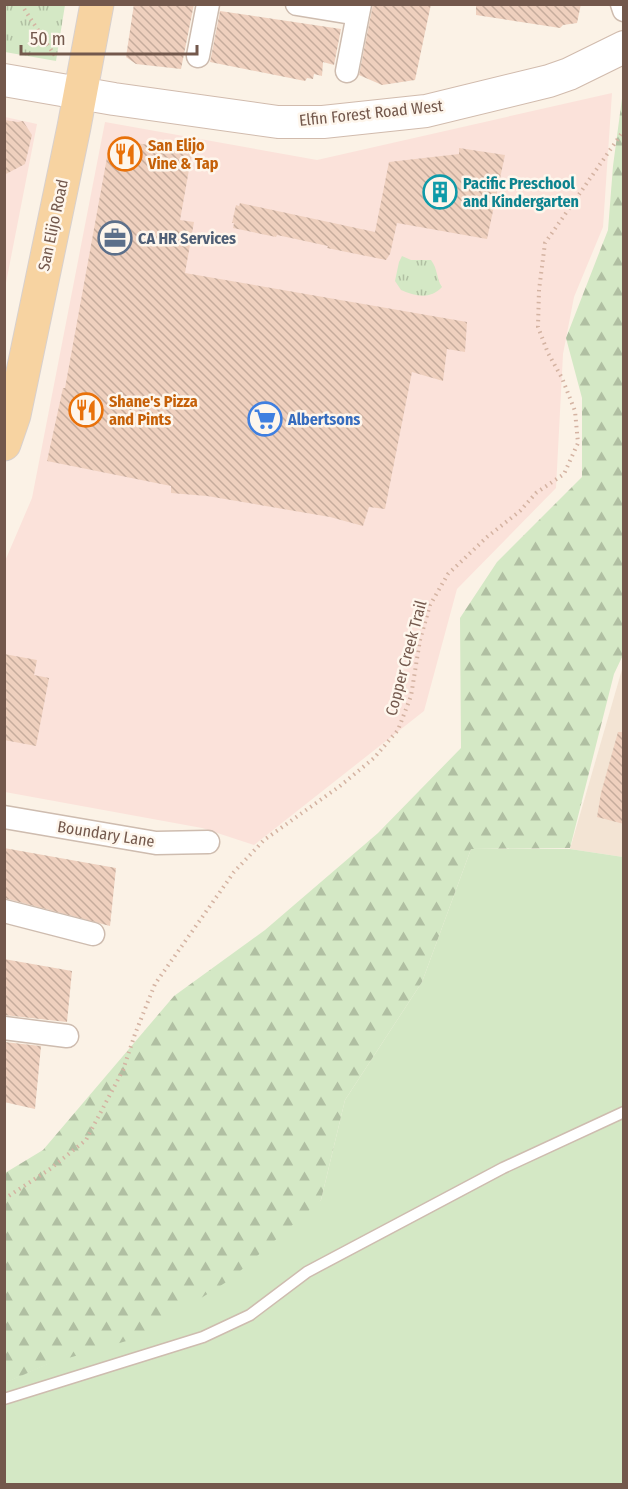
<svg xmlns="http://www.w3.org/2000/svg" width="628" height="1489" viewBox="0 0 628 1489" font-family="'Fira Sans Condensed',sans-serif">
<defs>
<pattern id="forest-firs" width="22" height="20" patternUnits="userSpaceOnUse" patternTransform="scale(1.5)"><rect width="22" height="20" fill="#d4e8c5"/><path d="M5 1l3.5 6h-7zM16 11l3.5 6h-7z" fill="#b0bfa2"/></pattern>
<pattern id="park-tufts" width="24" height="20" patternUnits="userSpaceOnUse" patternTransform="scale(1.5)"><rect width="24" height="20" fill="#d4e8c5"/><path d="M3 7l-1-3M5 7V3M7 7l1-3M15 17l-1-3M17 17v-4M19 17l1-3" fill="none" stroke="#b0bfa2"/></pattern>
<pattern id="building-back-hatch" width="6" height="6" patternUnits="userSpaceOnUse" patternTransform="scale(1.5)"><rect width="6" height="6" fill="#efd0be"/><path d="M-1 5l2 2M0 0l6 6M5-1l2 2" fill="none" stroke="#c6ac9d"/></pattern>
</defs>
<rect width="100%" height="100%" fill="#fbf2e6"/>
<path fill="#f3e4d4" d="M 623,666 L 623,857 L 570,849 Z"/>
<path fill="#fbe2da" d="M 612,93 L 603,227 L 574,297 L 563,354 L 556,488 L 457,589 L 424,711 L 254,845 L 202,828 L 5,792 L 5,561 L 32,498 L 105,122 L 317,160 Z
M 5,117 L 37,124 L 5,288 Z"/>
<path fill="#d4e8c5" d="M 471,849 L 570,849 L 623,857 L 623,1484 L 5,1484 L 4,1383 L 47,1364 L 321,1200 L 345,1100 L 422,982 Z"/>
<path fill="url(#forest-firs)" d="M 623,91 L 623,655 L 614,674 L 570,848 L 471,849 L 422,982 L 345,1100 L 321,1200 L 231,1279 L 140,1337 L 48,1364 L 5,1383 L 5,1173 L 43,1150 L 174,996 L 265,930 L 378,833 L 461,748 L 460,618 L 497,562 L 582,477 L 582,398 L 566,338 L 608,230 L 613,166 Z"/>
<path fill="url(#park-tufts)" d="M 4,5 L 65,5 L 56,61 L 5,52 Z
M 402,256 L 411,260 L 431,260 C 438,269 436,278 442,287 C 430,300 415,296 401,290 L 395,281 L 399,262 Z"/>
<path fill="url(#building-back-hatch)" d="M 134,4 L 194,4 L 181,69 L 136,64 L 126,57 Z
M 373,4 L 431,4 L 415,80 L 382,85 L 359,75 Z
M 476,4 L 581,4 L 577,23 L 563,25 L 560,28 L 476,15 Z
M 220,11 L 341,29 L 334,65 L 323,62 L 322,76 L 314,74 L 313,79 L 307,78 L 305,81 L 210,62 Z
M 4,120 L 18,122 L 23,121 L 32,135 L 25,164 L 4,175 Z
M 126,141 L 192,153 L 180,220 L 194,222 L 185,273 L 467,322 L 465,352 L 447,349 L 443,381 L 412,372 L 385,509 L 369,507 L 363,526 L 330,517 L 207,496 L 171,493 L 171,486 L 47,461 L 63,388 L 65,388 L 108,152 Z
M 459,148 L 505,155 L 487,239 L 397,223 L 390,254 L 386,260 L 327,248 L 328,246 L 277,235 L 276,237 L 233,228 L 234,223 L 232,223 L 236,205 L 239,206 L 240,203 L 375,232 L 389,162 L 459,154 Z
M 4,654 L 37,660 L 34,675 L 49,678 L 36,746 L 4,740 Z
M 618,732 L 624,732 L 624,824 L 597,817 L 601,793 Z
M 4,848 L 116,868 L 110,926 L 4,898 Z
M 4,959 L 72,971 L 67,1022 L 4,1015 Z
M 4,1042 L 41,1046 L 35,1109 L 4,1102 Z"/>
<g fill="none" stroke-linecap="round" stroke-linejoin="round">
<defs>
<path id="lane" d="M 4,1399 L 203,1337 L 250,1315 L 307,1272 L 503,1168 L 624,1112"/>
<path id="street" d="M 297,4 L 358,14 L 360,4
M 622,4 L 624,10
M 198,56 L 208,4
M 347,71 L 358,14
M 4,817 L 156,843 L 208,842
M 4,911 L 93,934
M 4,1028 L 67,1036"/>
<path id="secondary" d="M 4,80 L 114,99 L 278,122 L 323,122 L 426,111 L 549,81 L 569,74 L 624,47"/>
<path id="primary" d="M 4,444 L 14,415 L 74,127 L 97,4"/>
</defs>
<use href="#lane" stroke="#cebcaf" stroke-width="13"/>
<use href="#street" stroke="#cebcaf" stroke-width="25"/>
<use href="#secondary" stroke="#d1bbad" stroke-width="34"/>
<use href="#primary" stroke="#d8d0cd" stroke-width="35"/>
<path stroke="#d4b3a2" stroke-width="4" stroke-dasharray="1.5 4.5" stroke-linecap="butt" d="M 21,4 L 57,59
M 4,1199 L 50,1169 L 86,1140 L 123,1070 L 135,1034 L 155,984 L 234,872 L 264,840 L 340,786 L 374,758 L 398,730 L 411,696 L 420,640 L 430,605 L 448,574 L 487,537 L 520,511 L 536,493 L 564,474 L 578,443 L 575,411 L 562,378 L 548,353 L 538,327 L 539,290 L 545,243 L 624,130"/>
<use href="#lane" stroke="#fff" stroke-width="10"/>
<use href="#street" stroke="#fff" stroke-width="22"/>
<use href="#secondary" stroke="#fff" stroke-width="32"/>
<use href="#primary" stroke="#f7d3a1" stroke-width="33"/>
</g>
<defs>
<symbol id="restaurant-ring" viewBox="-11 -11 22 22"><circle r="9.5" fill="#fef6ec" stroke="#e8710a" stroke-width="1.5"/><path d="M-5-6h1v4h1v-4h1v4h1v-4h1v5L-1.5 .5V6h-2V.5L-5-1ZM5-6V6H3V1.5H1.5Q1.5-4 5-6Z" fill="#e8710a"/></symbol>
<symbol id="building-ring" viewBox="-11 -11 22 22"><circle r="9.5" fill="#fef6ec" stroke="#0f9aa8" stroke-width="1.5"/><path d="M-4-6H4V6H1V3H-1V6H-4ZM-2.5-4.3h1.7v1.8h-1.7ZM.8-4.3h1.7v1.8H.8ZM-2.5-1h1.7V.8h-1.7ZM.8-1h1.7V.8H.8Z" fill="#0f9aa8"/></symbol>
<symbol id="office-ring" viewBox="-11 -11 22 22"><circle r="9.5" fill="#fef6ec" stroke="#5c6f8a" stroke-width="1.5"/><path d="M-6-3h4V-5.5h4V-3h4V5H-6ZM-1-4.5V-3h2v-1.5ZM-6 0V1H6V0Z" fill="#5c6f8a"/></symbol>
<symbol id="supermarket-ring" viewBox="-11 -11 22 22"><circle r="9.5" fill="#fef6ec" stroke="#3f7fe0" stroke-width="1.5"/><path d="M-6-5.5h2.5l.6 2H6L4.5 2H-2.5L-4.4-4H-6ZM-1.5 3.2a1.3 1.3 0 1 0 .1 0ZM3 3.2a1.3 1.3 0 1 0 .1 0Z" fill="#3f7fe0"/></symbol>
</defs>
<g fill-rule="evenodd">
<use href="#restaurant-ring" x="106" y="135" width="38" height="38"/>
<use href="#building-ring" x="421" y="173" width="38" height="38"/>
<use href="#office-ring" x="96" y="219" width="38" height="38"/>
<use href="#restaurant-ring" x="67" y="391" width="38" height="38"/>
<use href="#supermarket-ring" x="246" y="400" width="38" height="38"/>
</g>
<g text-anchor="middle" dominant-baseline="central" stroke-width="5" stroke-linejoin="round" paint-order="stroke">
<g font-size="16" fill="#73584c" stroke="#fef6ec">
<text transform="translate(371 113) rotate(-6)">Elfin Forest Road West</text>
<text transform="translate(53 225) rotate(-78)">San Elijo Road</text>
<text transform="translate(406 658) rotate(-75)">Copper Creek Trail</text>
<text transform="translate(106 834) rotate(9)">Boundary Lane</text>
</g>
<g font-size="16" font-weight="bold" fill="#c56008" stroke="#fef6ec" text-anchor="start">
<text x="148" y="145">San Elijo<tspan x="148" dy="18">Vine &amp; Tap</tspan></text>
<text x="109" y="401">Shane's Pizza<tspan x="109" dy="18">and Pints</tspan></text>
</g>
<g font-size="16" font-weight="bold" fill="#0d838f" stroke="#fef6ec" text-anchor="start">
<text x="463" y="183">Pacific Preschool<tspan x="463" dy="18">and Kindergarten</tspan></text>
</g>
<g font-size="16" font-weight="bold" fill="#4e5e75" stroke="#fef6ec" text-anchor="start">
<text x="138" y="238">CA HR Services</text>
</g>
<g font-size="16" font-weight="bold" fill="#366cbe" stroke="#fef6ec" text-anchor="start">
<text x="288" y="419">Albertsons</text>
</g>
</g>
<rect width="628" height="1489" fill="none" stroke="#73584c" stroke-width="12"/>
<path d="M21 45v9h176v-9" fill="none" stroke="#73584c" stroke-width="3"/>
<text x="30" y="45" font-size="18" fill="#73584c" stroke="#fef6ec" stroke-width="4.5" paint-order="stroke">50 m</text>
</svg>
